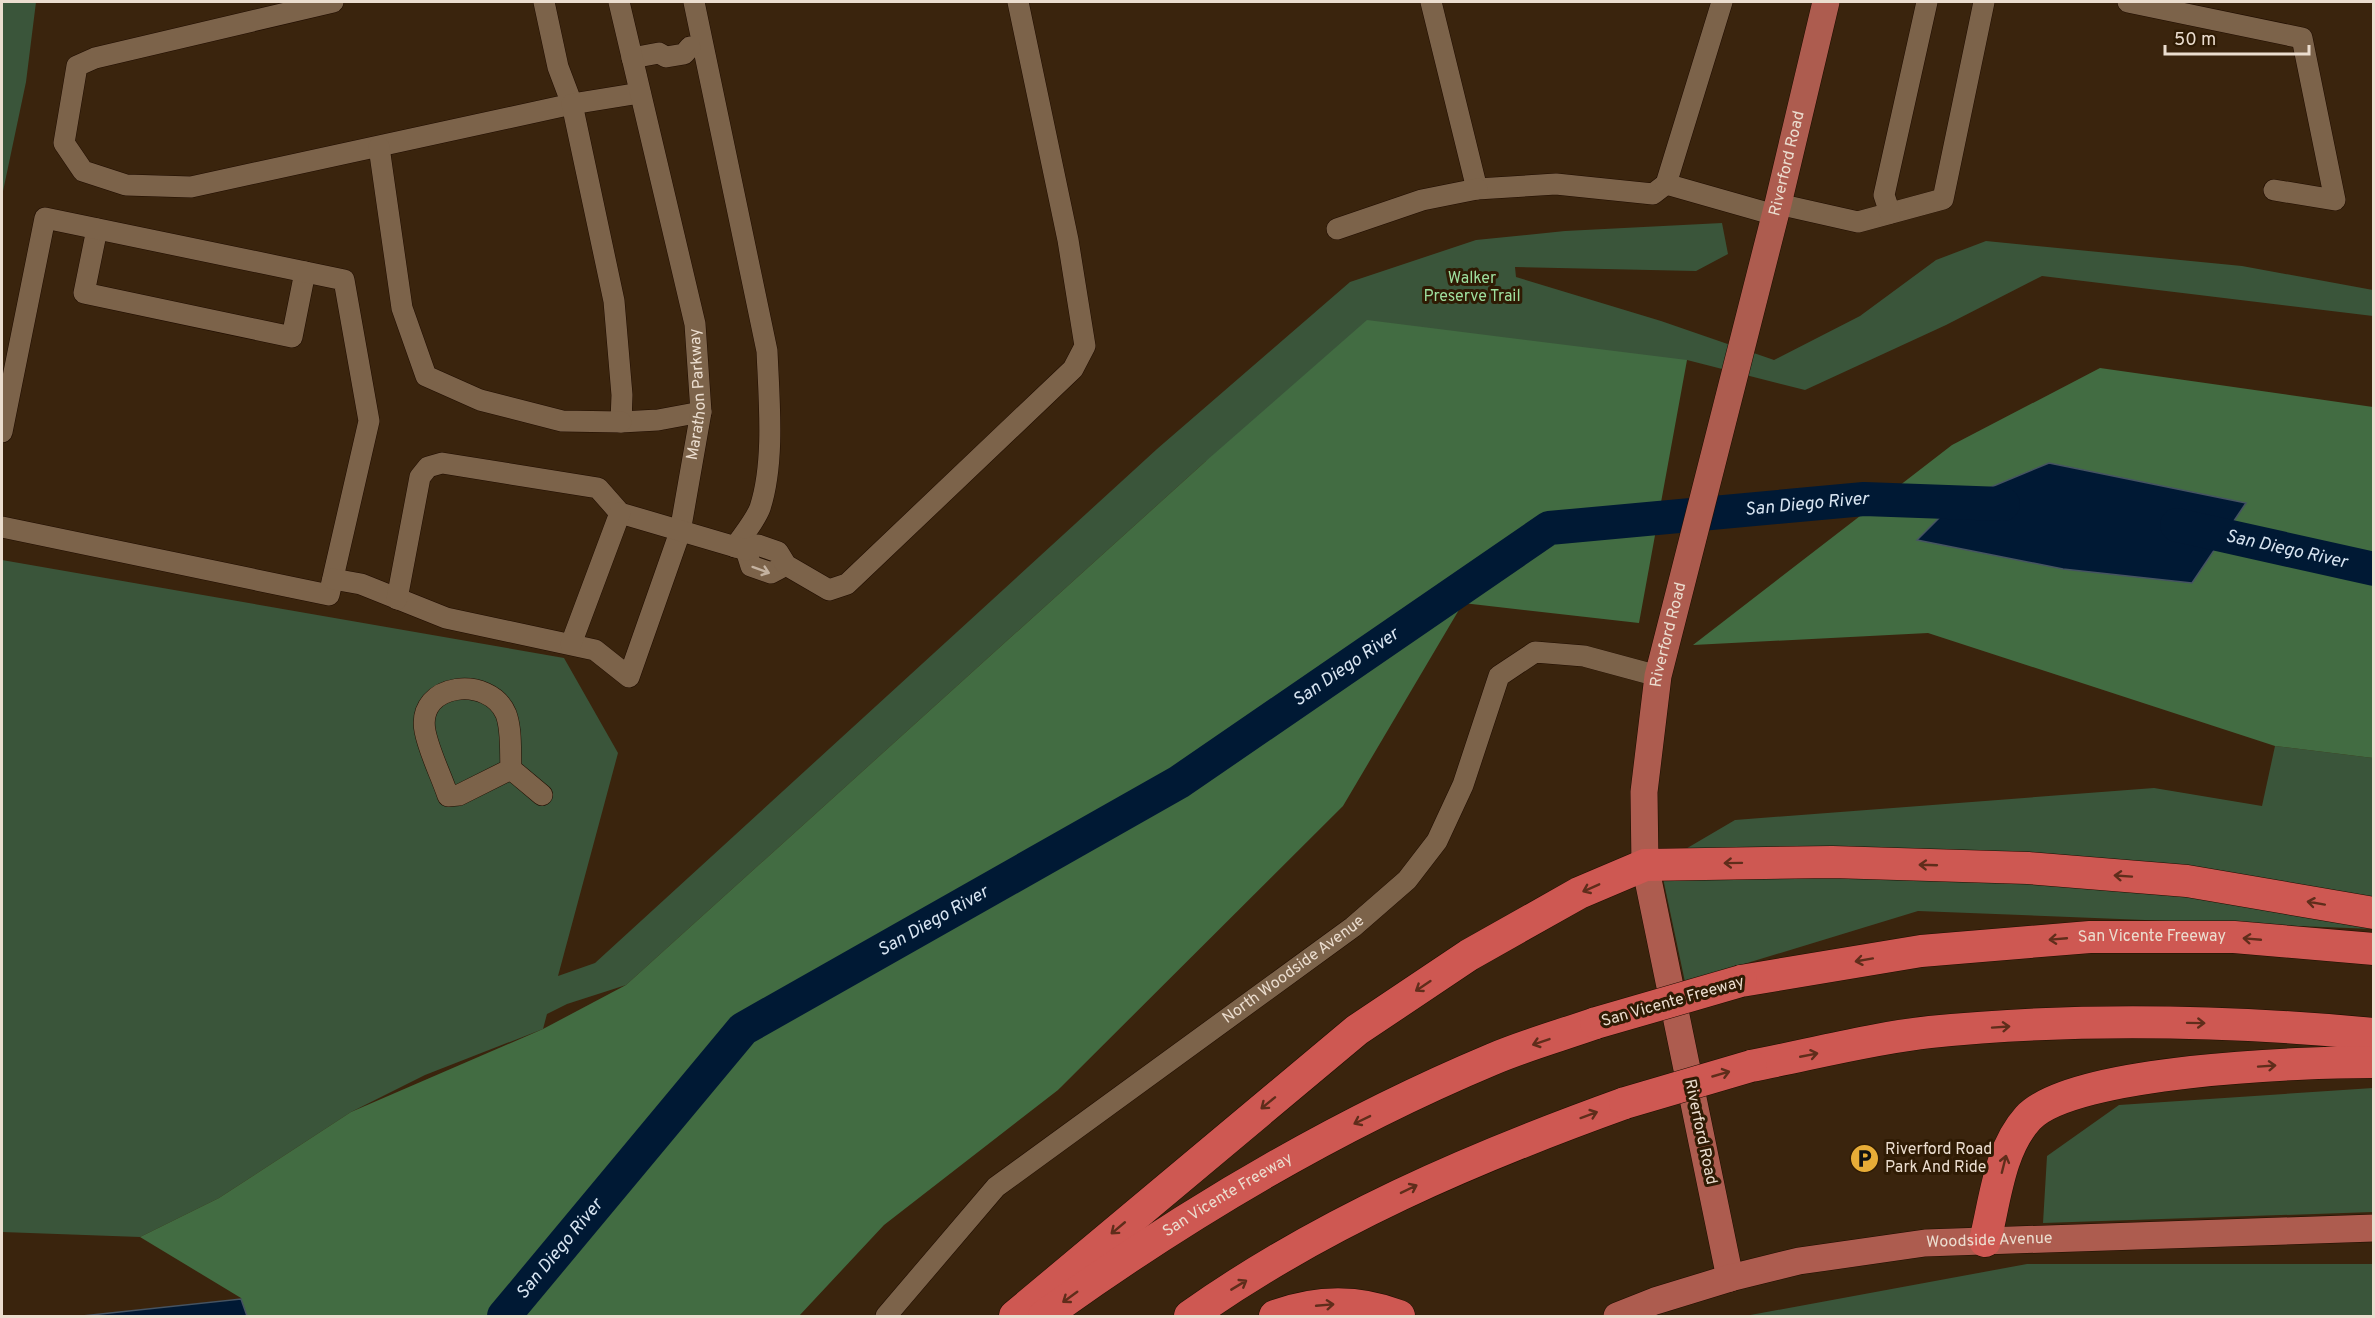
<svg xmlns="http://www.w3.org/2000/svg" width="2375" height="1318" viewBox="0 0 2375 1318" font-family="Overpass,sans-serif">
<rect width="100%" height="100%" fill="#3a240d"/>
<path fill="#3a553a" d="M 2,2 L 36,2 L 26,82 L 2,196 Z
M 1722,223 L 1728,254 L 1696,271 L 1515,267 L 1516,277 L 1661,321 L 1774,360 L 1860,316 L 1936,260 L 1986,241 L 2242,266 L 2373,290 L 2373,316 L 2042,276 L 1946,325 L 1805,390 L 1687,360 L 1206,461 L 626,985 L 567,1004 L 547,1014 L 543,1029 L 425,1075 L 351,1112 L 219,1198 L 140,1237 L 2,1232 L 2,560 L 564,658 L 618,753 L 558,976 L 595,963 L 1157,449 L 1350,282 L 1476,240 L 1565,231 Z
M 2275,746 L 2373,758 L 2373,929 L 1918,911 L 1685,982 L 1660,864 L 1735,820 L 2154,788 L 2262,806 Z
M 2373,1088 L 2373,1212 L 2043,1223 L 2047,1156 L 2119,1105 Z
M 2027,1264 L 2373,1264 L 2373,1316 L 1745,1316 Z"/>
<path fill="#426c42" d="M 1367,320 L 1687,360 L 1639,623 L 1463,603 L 1343,806 L 1058,1090 L 884,1225 L 799,1316 L 247,1316 L 241,1298 L 140,1237 L 219,1198 L 351,1112 L 543,1029 L 626,985 L 1206,461 Z
M 2100,368 L 2373,407 L 2373,758 L 2275,746 L 1928,633 L 1693,645 L 1952,445 Z"/>
<path fill="#001934" stroke="#465462" stroke-width="1.5" d="M 2049,463 L 2246,503 L 2192,583 L 2063,569 L 1917,540 L 1955,502 Z
M 241,1299 L 247,1316 L 82,1316 Z"/>
<g fill="none" stroke-linecap="round" stroke-linejoin="round">
<g stroke="#001934" stroke-width="34">
<path id="s1" d="M 2177,525 L 2374,569"/>
<path id="s2" d="M 504,1316 L 743,1029 L 1179,782 L 1549,528 L 1864,499 L 2003,504"/>
</g>
<defs>
<g id="minor">
<path d="M 333,2 L 95,58 L 77,66 L 64,143 L 83,171 L 126,185 L 191,187 L 572,104 L 558,67 L 544,2"/>
<path d="M 694,2 L 767,351 C 769,399 775,462 760,508 C 755,521 743,535 735,547"/>
<path d="M 1431,2 L 1477,189 L 1556,184 L 1653,194 L 1666,184"/>
<path d="M 1722,2 L 1666,184 L 1775,215"/>
<path d="M 2128,2 L 2302,38 L 2335,200 L 2274,190"/>
<path d="M 632,58 L 659,53 L 666,57 L 684,54 L 690,47"/>
<path d="M 640,93 L 572,104 L 614,301 L 622,395 L 621,422 L 658,420 L 701,412"/>
<path d="M 379,147 L 402,308 L 426,376 L 480,400 L 562,421 L 621,422"/>
<path d="M 1778,204 L 1858,222 L 1943,199 L 1984,2"/>
<path d="M 1890,213 L 1884,195 L 1927,2"/>
<path d="M 97,229 L 84,293 L 292,337 L 305,272"/>
<path d="M 1337,229 L 1422,200 L 1477,189"/>
<path d="M 2,432 L 45,218 L 344,280 L 369,421 L 329,595 L 2,527"/>
<path d="M 746,550 L 751,566 L 771,573 L 786,565"/>
<path id="s3" d="M 333,579 L 361,584 L 446,618 L 595,650 L 629,677 L 680,532 L 701,412 L 695,324 L 619,2"/>
<path d="M 397,599 L 420,477 L 428,467 L 442,463 L 598,488 L 620,513 L 746,550 L 758,545 L 778,552 L 786,565 L 829,590 L 847,584 L 1073,369 L 1085,346 L 1068,240 L 1018,2"/>
<path d="M 571,644 L 620,513"/>
<path d="M 511,769 L 459,795 L 448,796 C 441,775 429,752 425,731 C 416,682 490,675 506,714 C 512,730 510,752 511,769 L 542,795"/>
<path id="s4" d="M 886,1316 L 996,1187 L 1353,927 L 1407,880 L 1437,841 L 1463,785 L 1499,676 L 1535,652 L 1584,656 L 1658,676"/>
</g>
<g id="major">
<path id="s5" d="M 1730,1278 L 1645,865 L 1644,792 L 1658,676 L 1778,204 L 1826,2"/>
<path id="s6" d="M 1617,1316 L 1655,1301 L 1730,1278 L 1799,1261 L 1925,1243 L 2374,1228"/>
</g>
<g id="highway">
<path id="s7" d="M 1741,981 L 1921,951 L 2090,937 L 2234,937 L 2374,949"/>
<path d="M 1751,1066 C 1808,1055 1873,1038 1930,1032 C 2079,1017 2224,1020 2374,1034"/>
<path d="M 1985,1241 C 1995,1201 1999,1150 2028,1118 C 2072,1070 2305,1062 2374,1062"/>
<path d="M 1015,1316 L 1357,1030 L 1469,955 L 1579,893 L 1645,865 L 1832,862 L 2028,868 L 2187,881 L 2374,913"/>
<path id="s8" d="M 1044,1316 C 1184,1215 1333,1126 1493,1059 C 1526,1045 1562,1035 1596,1023"/>
<path d="M 1190,1316 C 1323,1222 1472,1158 1625,1103"/>
<path d="M 1275,1316 C 1316,1301 1358,1300 1399,1316"/>
</g>
</defs>
<use href="#minor" stroke="#200d00" stroke-width="22"/>
<use href="#major" stroke="#200d00" stroke-width="28"/>
<use href="#highway" stroke="#200d00" stroke-width="33"/>
<use href="#minor" stroke="#7c634a" stroke-width="21"/>
<use href="#major" stroke="#ad5c4f" stroke-width="27"/>
<use href="#highway" stroke="#ce5852" stroke-width="32"/>
<defs>
<path id="highway-bridge" d="M 1596,1023 L 1741,981
M 1625,1103 L 1751,1066"/>
</defs>
<use href="#highway-bridge" stroke="#200d00" stroke-width="33" stroke-linecap="butt"/>
<use href="#highway-bridge" stroke="#ce5852" stroke-width="32"/>
</g>
<defs><path id="oneway-shaft" d="M-6 0H5M1.5-3L5.5 0L1.5 3" fill="none" stroke-width="1.6" stroke-linecap="round" stroke-linejoin="round" transform="scale(1.5)"/></defs>
<use stroke="#c4b2a0" href="#oneway-shaft" transform="translate(761 570) rotate(20)"/>
<g stroke="#5f2d1b">
<use href="#oneway-shaft" transform="translate(1733 863) rotate(179)"/>
<use href="#oneway-shaft" transform="translate(1928 865) rotate(-178)"/>
<use href="#oneway-shaft" transform="translate(2123 876) rotate(-176)"/>
<use href="#oneway-shaft" transform="translate(1591 888) rotate(156)"/>
<use href="#oneway-shaft" transform="translate(2316 903) rotate(-170)"/>
<use href="#oneway-shaft" transform="translate(2058 939) rotate(175)"/>
<use href="#oneway-shaft" transform="translate(2252 939) rotate(-175)"/>
<use href="#oneway-shaft" transform="translate(1864 960) rotate(170)"/>
<use href="#oneway-shaft" transform="translate(1423 986) rotate(146)"/>
<use href="#oneway-shaft" transform="translate(2196 1023) rotate(1)"/>
<use href="#oneway-shaft" transform="translate(2001 1027) rotate(-4)"/>
<use href="#oneway-shaft" transform="translate(1541 1042) rotate(161)"/>
<use href="#oneway-shaft" transform="translate(1809 1055) rotate(-11)"/>
<use href="#oneway-shaft" transform="translate(2267 1066) rotate(-4)"/>
<use href="#oneway-shaft" transform="translate(1721 1074) rotate(-16)"/>
<use href="#oneway-shaft" transform="translate(1268 1103) rotate(141)"/>
<use href="#oneway-shaft" transform="translate(1589 1115) rotate(-20)"/>
<use href="#oneway-shaft" transform="translate(1362 1120) rotate(154)"/>
<use href="#oneway-shaft" transform="translate(2004 1164) rotate(-76)"/>
<use href="#oneway-shaft" transform="translate(1409 1189) rotate(-26)"/>
<use href="#oneway-shaft" transform="translate(1118 1228) rotate(140)"/>
<use href="#oneway-shaft" transform="translate(1239 1285) rotate(-31)"/>
<use href="#oneway-shaft" transform="translate(1070 1297) rotate(144)"/>
<use href="#oneway-shaft" transform="translate(1325 1305) rotate(-5)"/>
</g>
<defs>
<symbol id="parking-disc" viewBox="-11 -11 22 22"><circle r="9.5" fill="#e7ac37" stroke="#2f1b04"/><path d="M-3.5-5.5H1a3.5 3.5 0 0 1 0 7H-1V5.5H-3.5ZM-1-3.4V-.6H.8a1.4 1.4 0 0 0 0-2.8Z" fill="#111"/></symbol>
</defs>
<g fill-rule="evenodd">
<use href="#parking-disc" x="1848" y="1142" width="33" height="33"/>
</g>
<g text-anchor="middle" dominant-baseline="central" stroke-width="6" stroke-linejoin="round" paint-order="stroke">
<g font-size="16" fill="#ebddcf" stroke="#2f1b04">
<text stroke="none"><textPath href="#s5" startOffset="1140">Riverford Road</textPath></text>
<text stroke="none"><textPath href="#s3" startOffset="609">Marathon Parkway</textPath></text>
<text stroke="none"><textPath href="#s5" startOffset="654">Riverford Road</textPath></text>
<text stroke="none"><textPath href="#s7" startOffset="414">San Vicente Freeway</textPath></text>
<text stroke="none"><textPath href="#s4" startOffset="538">North Woodside Avenue</textPath></text>
<text transform="translate(1673 1002) rotate(-16)">San Vicente Freeway</text>
<text transform="translate(1700 1132) rotate(78)">Riverford Road</text>
<text stroke="none"><textPath href="#s8" startOffset="220">San Vicente Freeway</textPath></text>
<text stroke="none"><textPath href="#s6" startOffset="382">Woodside Avenue</textPath></text>
</g>
<g font-size="16" fill="#9edf9e" stroke="#2f1b04">
<text x="1472" y="279">Walker<tspan x="1472" dy="18">Preserve Trail</tspan></text>
</g>
<g font-size="16" fill="#ebddcf" stroke="#2f1b04" text-anchor="start">
<text x="1885" y="1150">Riverford Road<tspan x="1885" dy="18">Park And Ride</tspan></text>
</g>
<g font-size="18" font-style="italic" fill="#d8e5f2" stroke="#2f1b04">
<text stroke="none"><textPath href="#s2" startOffset="1582">San Diego River</textPath></text>
<text stroke="none"><textPath href="#s1" startOffset="112">San Diego River</textPath></text>
<text stroke="none"><textPath href="#s2" startOffset="1077">San Diego River</textPath></text>
<text stroke="none"><textPath href="#s2" startOffset="592">San Diego River</textPath></text>
<text stroke="none"><textPath href="#s2" startOffset="87">San Diego River</textPath></text>
</g>
</g>
<rect width="2375" height="1318" fill="none" stroke="#ebddcf" stroke-width="6"/>
<path d="M2165 45v9h144v-9" fill="none" stroke="#ebddcf" stroke-width="3"/>
<text x="2174" y="45" font-size="18" fill="#ebddcf" stroke="#2f1b04" stroke-width="4.5" paint-order="stroke">50 m</text>
</svg>
